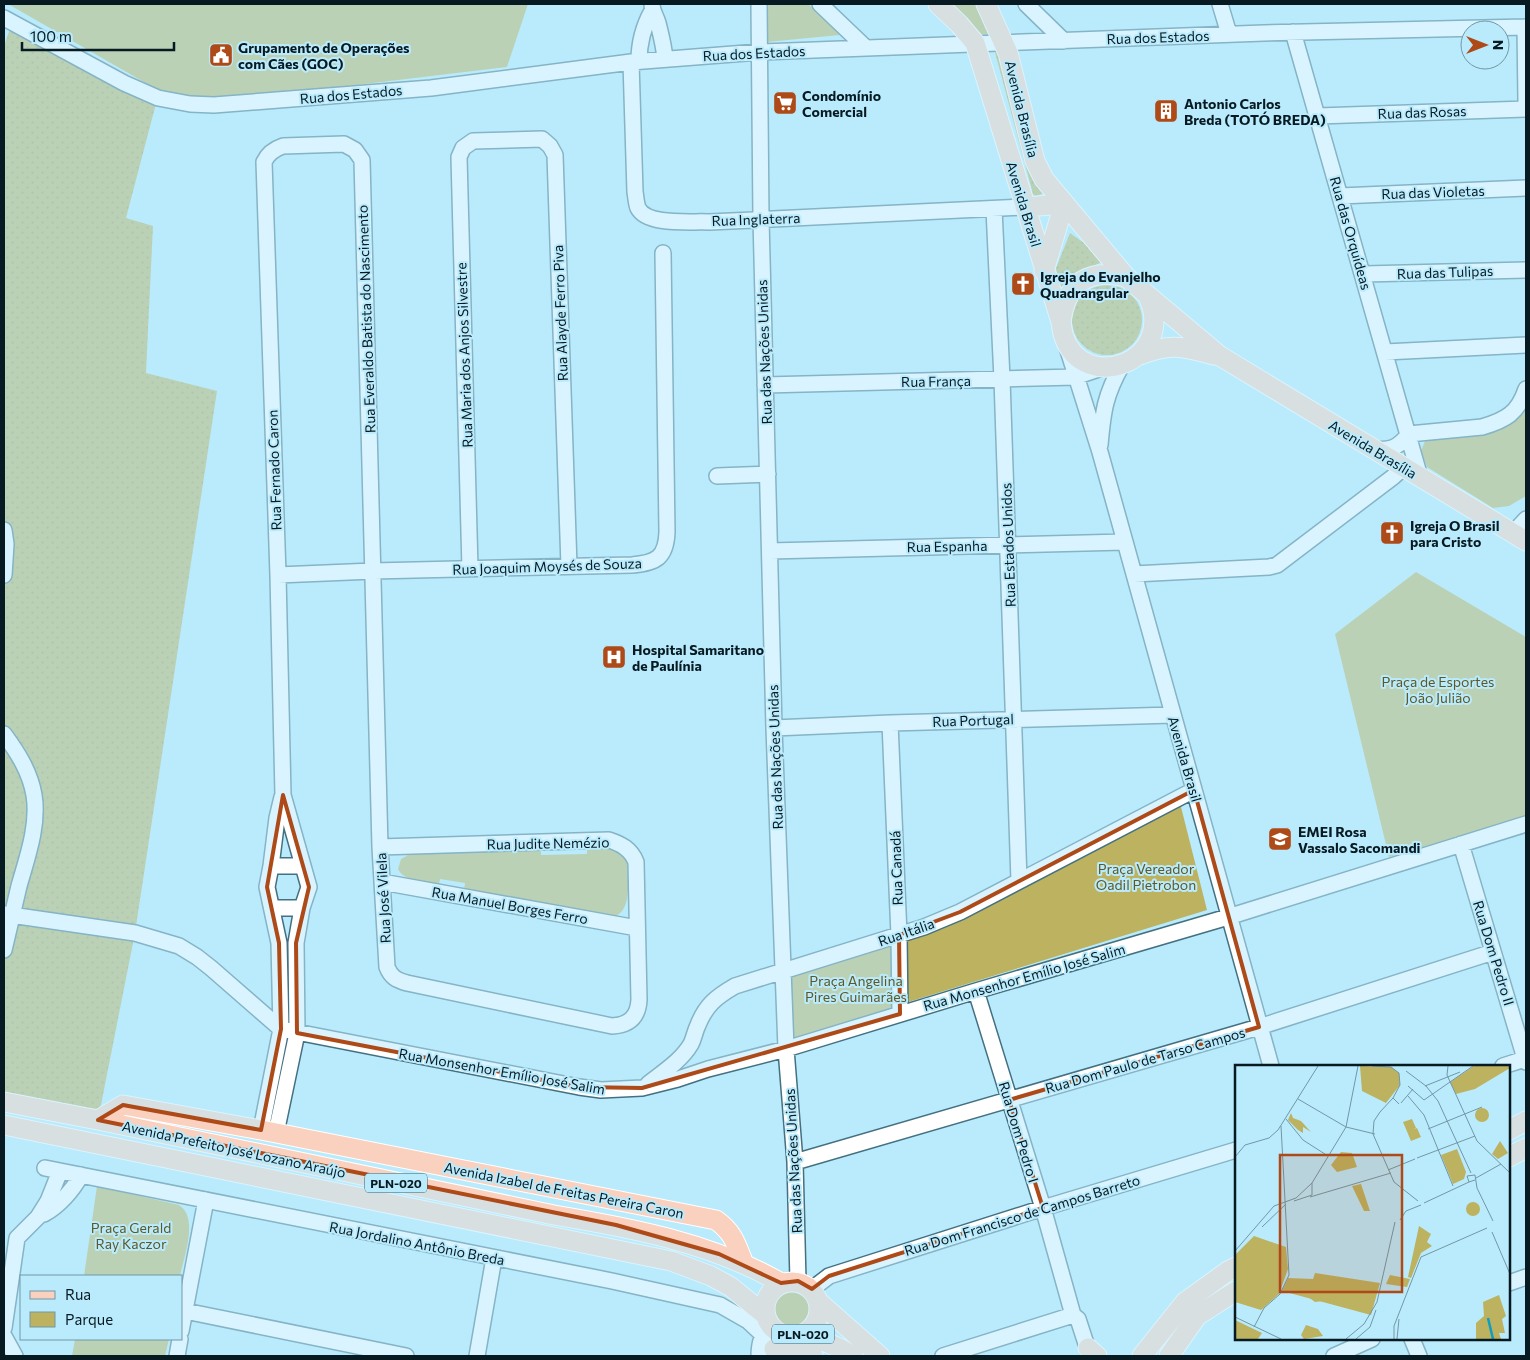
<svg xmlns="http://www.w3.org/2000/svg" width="1530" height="1360" viewBox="0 0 1530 1360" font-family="Commissioner,sans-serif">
<defs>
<pattern id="grass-dots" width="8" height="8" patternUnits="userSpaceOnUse" patternTransform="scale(1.25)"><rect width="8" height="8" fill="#bcb25f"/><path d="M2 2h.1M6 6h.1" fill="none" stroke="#a09852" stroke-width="1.8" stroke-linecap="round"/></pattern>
</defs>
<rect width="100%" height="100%" fill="#baebfd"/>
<path fill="url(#grass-dots)" d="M 12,23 L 158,96 L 126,218 L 153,226 L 146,373 L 217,391 L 135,933 L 98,1120 L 4,1103 L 4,46 Z
M 993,45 L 999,48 L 1044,190 L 1042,194 L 1035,196 L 1033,194 Z
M 1070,233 L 1084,243 L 1101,261 L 1100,263 C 1082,271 1072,276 1059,291 L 1056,268 Z
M1072 320a35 35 0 1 1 70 0a35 35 0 1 1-70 0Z"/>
<path fill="#bcb25f" d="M 8,4 L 528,4 L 507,67 L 306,91 L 211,99 L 171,94 L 156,89 Z
M 764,4 L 808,4 L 840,35 L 767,42 Z
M 949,4 L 978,4 L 991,35 L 980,34 Z
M 1526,402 L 1526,496 L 1509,506 L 1493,508 L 1427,467 L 1421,451 L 1425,441 L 1447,436 Z
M 1416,572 L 1526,637 L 1526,817 L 1389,857 L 1335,634 Z
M 1180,803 L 1207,910 L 905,1003 L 903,942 Z
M 587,848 C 602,848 620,845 627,861 C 627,879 634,911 612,918 L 464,890 L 465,883 L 440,879 L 439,885 C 426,882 404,882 398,869 L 401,859 L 410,854 L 541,849 L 541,855 L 587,854 Z
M 895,940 L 896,1011 L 790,1045 L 787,975 Z
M 97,1186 L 179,1205 C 199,1217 184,1257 180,1276 L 84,1276 Z
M771 1309a21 21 0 1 1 42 0a21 21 0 1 1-42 0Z
M 75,1339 L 169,1339 L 165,1356 L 72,1356 Z"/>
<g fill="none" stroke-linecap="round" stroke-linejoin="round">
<defs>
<path id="minor" d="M 652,4 C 652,11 656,16 658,23 C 661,35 664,46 665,59
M 759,4 L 761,219 L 774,728 L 786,1049 L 795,1162 L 798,1281
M 820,4 L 865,47
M 1026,4 L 1064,41
M 1220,4 L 1229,34
M 4,18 L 124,83 L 158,98 L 190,104 L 214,105 L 431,88 L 631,62 L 759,52 L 1264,33 L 1526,27
M 1525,27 L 1526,102
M 1293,32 L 1420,477
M 639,61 C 639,43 643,27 652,11
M 631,62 L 635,192 C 636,197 636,203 638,208 C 647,226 691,221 709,222 L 1025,207
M 1318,116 L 1526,109
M 1340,196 L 1526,188
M 994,209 L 1002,379 L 1019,881
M 1364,274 L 1526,270
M 1066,344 L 1100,452 L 1271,1066
M 1385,352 L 1526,345
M 765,385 L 1075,377 L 1105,367
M 1409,434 L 1482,427 C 1506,420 1518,413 1526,389
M 1100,445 C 1103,411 1105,395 1122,365
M 1373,449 C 1390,451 1398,448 1409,434
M 717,476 L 768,474
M 4,530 L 6,544 L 4,575
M 1513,533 L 1526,519
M 770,551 L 1124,542
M 470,569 L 459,157 L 463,148 L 473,141 L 542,139 L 550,146 L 555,155 L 569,566
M 1134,574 L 1269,567 L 1277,565 L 1393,477 L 1404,467
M 278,575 L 373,571 L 632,565 C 656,563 666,558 667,532 L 663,253
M 890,723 L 899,935 L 900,1014
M 774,728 L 890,723 L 1173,715
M 4,734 C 18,753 30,772 34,795 C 39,825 27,858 19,886 C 14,907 9,929 4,950
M 1461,844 L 1526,1062
M 271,866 L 303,866
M 382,882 L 637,928
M 272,908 L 302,908
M 4,914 L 135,933 L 179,946 L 197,957 L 211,968 L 281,1029 L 579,1087 L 601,1090 L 642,1088 L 678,1079 L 708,1069 L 786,1049 L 976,991 L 1228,917 L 1526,824
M 976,991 L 1043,1208 L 1073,1315 L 1078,1319 L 1090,1356
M 1503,1066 L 1525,1059
M 648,1084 C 663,1072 681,1061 691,1044 C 694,1038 695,1031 698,1025 C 706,1005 716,997 735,986 L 924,927 L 960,912 L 1194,790
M 261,1130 L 281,1029 L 279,943 L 267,887 L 271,866 L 277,818 L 282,797
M 276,1133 L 297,1033 L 296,943 L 302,908 L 309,887 L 283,795 L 278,575 L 264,162 C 268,153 274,149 283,146 L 344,144 L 355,150 L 362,160 L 380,847 L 387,967 C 391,977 396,980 407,983 L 612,1026 C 629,1025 638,1017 639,1000 L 636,862 C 631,849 621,844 609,840 L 380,847
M 795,1162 L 1259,1027 L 1493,952
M 45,1168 L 612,1281 L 720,1305 L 748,1321 L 763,1335 L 774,1349
M 44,1214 C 59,1206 73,1190 81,1175
M 1509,1283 L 1526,1277
M 812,1289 L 829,1276 L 1043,1208 L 1236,1150
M 185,1311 L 406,1356
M 4,1328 L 17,1238 L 38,1217 L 48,1201 L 60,1171
M 181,1331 L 206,1200
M 4,1336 L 15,1356
M 1412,1339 L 1419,1356
M 770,1353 L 783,1342 L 794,1336
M 177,1356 L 180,1339
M 477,1356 L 494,1258
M 759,1356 C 759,1345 762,1333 770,1325
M 943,1356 L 1073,1315
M 1334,1356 L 1372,1339"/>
<path id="major" d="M 938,4 L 959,24 L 975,43 L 1061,322 C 1062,327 1062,332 1064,337 C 1084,395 1178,362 1148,296
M 986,4 L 1008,53 L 1035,161 L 1044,179 L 1126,277
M 1025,207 L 1064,204 L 1044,271
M 1061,322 C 1066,283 1088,268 1126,277 L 1220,356 L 1526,541
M 1137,356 C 1170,343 1181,346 1214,355
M 4,1102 L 98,1120 L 554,1215 C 632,1228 712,1243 781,1283
M 98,1120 L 123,1105 L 261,1130 L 716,1220 C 734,1233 736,1244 744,1264
M 4,1125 L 671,1261 L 711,1276 L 731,1287 L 765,1315
M 1509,1130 L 1526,1121
M 1509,1157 L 1526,1148
M765 1309a27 27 0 1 1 54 0a27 27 0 1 1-54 0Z
M 820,1303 L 880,1356
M 802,1334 C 821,1339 837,1346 853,1356
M 1088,1348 L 1097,1356
M 774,1349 L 798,1351 L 813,1356
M 1142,1356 L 1185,1302 L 1228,1271 L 1236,1267
M 1169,1356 L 1197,1316 L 1236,1291"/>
</defs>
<use href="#minor" stroke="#447181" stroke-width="18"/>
<use href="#major" stroke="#fff" stroke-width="21"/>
<use href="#minor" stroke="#fff" stroke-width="15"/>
<use href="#major" stroke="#fad0bf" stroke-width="19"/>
</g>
<path d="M0 0H1530V1360H0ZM 1194,790 L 1259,1027 L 1009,1100 L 1043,1208 L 829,1276 L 812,1289 L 798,1281 L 781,1283 L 719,1254 L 616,1225 L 98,1120 L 123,1105 L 261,1130 L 281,1029 L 279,943 L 267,887 L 283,795 L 309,887 L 296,943 L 297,1033 L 579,1087 L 642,1088 L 900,1014 L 899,935 L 960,912 Z" fill="#baebfd" fill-opacity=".55" fill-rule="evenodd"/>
<path fill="none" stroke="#ae4a18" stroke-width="4" stroke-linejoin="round" d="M 1194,790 L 1259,1027 L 1009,1100 L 1043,1208 L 829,1276 L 812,1289 L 798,1281 L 781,1283 L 719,1254 L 616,1225 L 98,1120 L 123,1105 L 261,1130 L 281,1029 L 279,943 L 267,887 L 283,795 L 309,887 L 296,943 L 297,1033 L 579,1087 L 642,1088 L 900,1014 L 899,935 L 960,912 Z"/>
<defs>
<symbol id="civic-square" viewBox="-11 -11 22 22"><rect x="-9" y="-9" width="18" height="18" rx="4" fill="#ae4a18" stroke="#baebfd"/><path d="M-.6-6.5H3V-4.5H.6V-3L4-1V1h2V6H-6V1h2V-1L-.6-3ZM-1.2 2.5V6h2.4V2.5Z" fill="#fff"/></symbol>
<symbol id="supermarket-square" viewBox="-11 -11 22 22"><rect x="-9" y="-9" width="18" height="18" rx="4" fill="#ae4a18" stroke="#baebfd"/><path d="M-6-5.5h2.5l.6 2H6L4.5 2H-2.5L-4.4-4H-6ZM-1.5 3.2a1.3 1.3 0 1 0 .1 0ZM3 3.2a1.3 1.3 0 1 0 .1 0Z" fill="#fff"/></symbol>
<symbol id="building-square" viewBox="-11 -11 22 22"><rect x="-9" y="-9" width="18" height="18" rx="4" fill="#ae4a18" stroke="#baebfd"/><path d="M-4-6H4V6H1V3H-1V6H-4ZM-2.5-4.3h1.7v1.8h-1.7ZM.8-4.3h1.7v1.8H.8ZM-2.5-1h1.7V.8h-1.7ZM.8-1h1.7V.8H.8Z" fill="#fff"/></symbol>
<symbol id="church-square" viewBox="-11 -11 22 22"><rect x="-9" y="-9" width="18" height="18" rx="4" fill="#ae4a18" stroke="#baebfd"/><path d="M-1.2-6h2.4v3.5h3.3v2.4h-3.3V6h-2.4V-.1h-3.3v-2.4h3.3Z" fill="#fff"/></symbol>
<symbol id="hospital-square" viewBox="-11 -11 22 22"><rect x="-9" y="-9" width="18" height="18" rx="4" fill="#ae4a18" stroke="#baebfd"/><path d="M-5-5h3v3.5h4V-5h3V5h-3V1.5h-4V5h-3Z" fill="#fff"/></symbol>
<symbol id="school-square" viewBox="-11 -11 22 22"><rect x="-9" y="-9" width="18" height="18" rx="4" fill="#ae4a18" stroke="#baebfd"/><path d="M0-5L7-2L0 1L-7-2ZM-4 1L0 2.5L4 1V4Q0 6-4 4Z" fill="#fff"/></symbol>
</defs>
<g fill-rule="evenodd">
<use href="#civic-square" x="207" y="41" width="28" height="28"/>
<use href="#supermarket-square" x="771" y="89" width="28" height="28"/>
<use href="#building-square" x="1152" y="97" width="28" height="28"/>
<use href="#church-square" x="1009" y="270" width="28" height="28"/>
<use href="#church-square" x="1378" y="519" width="28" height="28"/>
<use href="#hospital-square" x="600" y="643" width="28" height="28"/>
<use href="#school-square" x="1266" y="825" width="28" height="28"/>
</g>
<g text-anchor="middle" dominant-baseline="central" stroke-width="4" stroke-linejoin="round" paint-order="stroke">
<g fill="#baebfd" stroke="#3d5963" stroke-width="1">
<rect x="365" y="1173.5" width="62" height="19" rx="4"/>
<rect x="772" y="1324.5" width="62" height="19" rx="4"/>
</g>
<g font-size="12" font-weight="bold" fill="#071a21">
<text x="396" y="1183">PLN-020</text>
<text x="803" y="1334">PLN-020</text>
</g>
<g font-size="14" fill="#071a21" stroke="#baebfd">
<text transform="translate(1158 37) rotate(-2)">Rua dos Estados</text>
<text transform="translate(754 53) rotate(-3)">Rua dos Estados</text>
<text transform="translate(351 94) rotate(-5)">Rua dos Estados</text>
<text transform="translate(1022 109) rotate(76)">Avenida Brasília</text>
<text transform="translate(1422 112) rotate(-2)">Rua das Rosas</text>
<text transform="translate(1433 192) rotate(-2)">Rua das Violetas</text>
<text transform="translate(1024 204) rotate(73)">Avenida Brasil</text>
<text transform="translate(756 219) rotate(-2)">Rua Inglaterra</text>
<text transform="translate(1351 233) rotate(74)">Rua das Orquídeas</text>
<text transform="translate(1445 272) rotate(-2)">Rua das Tulipas</text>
<text transform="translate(560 313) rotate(-92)">Rua Alayde Ferro Piva</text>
<text transform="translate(366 319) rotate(-92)">Rua Everaldo Batista do Nascimento</text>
<text transform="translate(764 352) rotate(-92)">Rua das Nações Unidas</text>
<text transform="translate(464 355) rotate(-92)">Rua Maria dos Anjos Silvestre</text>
<text transform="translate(936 381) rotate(-1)">Rua França</text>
<text transform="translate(1373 449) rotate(31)">Avenida Brasília</text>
<text transform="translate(274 470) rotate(-92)">Rua Fernado Caron</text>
<text transform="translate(1008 545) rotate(-92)">Rua Estados Unidos</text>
<text transform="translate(947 546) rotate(-1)">Rua Espanha</text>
<text transform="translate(547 566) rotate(-2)">Rua Joaquim Moysés de Souza</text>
<text transform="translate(973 720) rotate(-2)">Rua Portugal</text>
<text transform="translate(775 757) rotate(-92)">Rua das Nações Unidas</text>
<text transform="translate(1185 759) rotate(74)">Avenida Brasil</text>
<text transform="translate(548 843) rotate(-1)">Rua Judite Nemézio</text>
<text transform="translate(896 868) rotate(-92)">Rua Canadá</text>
<text transform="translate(383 898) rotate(-93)">Rua José Vilela</text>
<text transform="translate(510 905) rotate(10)">Rua Manuel Borges Ferro</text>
<text transform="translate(906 932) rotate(-19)">Rua Itália</text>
<text transform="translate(1494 953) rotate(73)">Rua Dom Pedro II</text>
<text transform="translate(1024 977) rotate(-16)">Rua Monsenhor Emílio José Salim</text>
<text transform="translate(1145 1060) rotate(-16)">Rua Dom Paulo de Tarso Campos</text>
<text transform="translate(502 1071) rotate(10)">Rua Monsenhor Emílio José Salim</text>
<text transform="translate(1019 1132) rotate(73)">Rua Dom Pedro I</text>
<text transform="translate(234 1149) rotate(12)">Avenida Prefeito José Lozano Araújo</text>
<text transform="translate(793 1161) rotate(-93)">Rua das Nações Unidas</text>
<text transform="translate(564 1190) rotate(11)">Avenida Izabel de Freitas Pereira Caron</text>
<text transform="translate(1022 1215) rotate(-17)">Rua Dom Francisco de Campos Barreto</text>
<text transform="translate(417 1243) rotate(11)">Rua Jordalino Antônio Breda</text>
</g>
<g font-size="14" font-weight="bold" fill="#071a21" stroke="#baebfd" text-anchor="start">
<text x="238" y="47">Grupamento de Operações<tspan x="238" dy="16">com Cães (GOC)</tspan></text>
<text x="802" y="95">Condomínio<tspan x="802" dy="16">Comercial</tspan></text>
<text x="1184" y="103">Antonio Carlos<tspan x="1184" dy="16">Breda (TOTÓ BREDA)</tspan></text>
<text x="1040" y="276">Igreja do Evanjelho<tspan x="1040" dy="16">Quadrangular</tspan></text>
<text x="1410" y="525">Igreja O Brasil<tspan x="1410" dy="16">para Cristo</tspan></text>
<text x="632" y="649">Hospital Samaritano<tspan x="632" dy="16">de Paulínia</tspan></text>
<text x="1298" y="831">EMEI Rosa<tspan x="1298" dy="16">Vassalo Sacomandi</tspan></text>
</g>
<g font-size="14" fill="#5e5826" stroke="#baebfd">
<text x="1438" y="681">Praça de Esportes<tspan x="1438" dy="16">João Julião</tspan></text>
<text x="1146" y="868">Praça Vereador<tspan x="1146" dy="16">Oadil Pietrobon</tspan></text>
<text x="856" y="980">Praça Angelina<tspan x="856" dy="16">Pires Guimarães</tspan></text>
<text x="131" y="1227">Praça Gerald<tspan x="131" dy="16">Ray Kaczor</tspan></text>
</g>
</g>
<g transform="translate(1235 1065)">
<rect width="275" height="275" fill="#baebfd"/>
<path d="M231 144a7 7 0 1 1 14 0a7 7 0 1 1-14 0ZM 80,208 L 145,218 L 136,250 L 47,226 L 53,213 L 78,214 ZM 0,255 L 27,268 L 23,274 L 0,274 Z" fill="#bcb25f"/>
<path d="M 56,48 L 58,53 L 66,56 L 76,67 L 68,62 L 68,68 L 63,65 L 53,55 ZM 265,76 L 273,88 L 263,94 L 257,89 ZM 264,230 L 271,251 L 267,254 L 270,268 L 264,268 L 266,274 L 241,274 L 241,258 L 249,251 L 248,237 ZM 72,231 L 96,231 L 110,235 L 123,231 L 103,238 L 96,235 L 80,237 ZM 71,260 L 83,264 L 88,271 L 69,274 L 66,270 Z" fill="#bcb25f"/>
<path d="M 222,84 L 231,107 L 229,114 L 218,119 L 206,90 Z" fill="#bcb25f"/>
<path d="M 125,1 L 156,2 L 164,8 L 165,20 L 151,38 L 127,26 ZM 239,1 L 275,1 L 275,3 L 240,24 L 221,29 L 215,17 ZM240 50a7 7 0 1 1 14 0a7 7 0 1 1-14 0ZM 177,54 L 181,63 L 177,65 L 182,63 L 186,72 L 176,76 L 168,57 ZM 106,87 L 117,88 L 122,102 L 102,107 L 96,100 ZM 126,119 L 135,146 L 129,146 L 117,121 ZM 184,161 L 196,169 L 192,177 L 197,181 L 186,188 L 176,213 L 173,212 ZM 19,171 L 51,182 L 53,204 L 44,229 L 26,245 L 0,237 L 0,190 ZM 155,210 L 175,214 L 172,222 L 151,219 Z" fill="#bcb25f"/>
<path fill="none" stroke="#119cc1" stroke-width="2.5" d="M 253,253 L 258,274"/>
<path fill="none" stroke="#7297a5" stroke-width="1" d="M 137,1 L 156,2 L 164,8 L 165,20 L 158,33M 213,1 L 212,10 L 242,76 L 275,108M 171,6 L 191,21 L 203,36 L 236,108M 173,21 L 189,35 L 238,1M 190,21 L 225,7M 173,31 L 189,50 L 218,121M 63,34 L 111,62 L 140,69M 166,38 L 178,24M 164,39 L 158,33 L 145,47 L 139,56 L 138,69 L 159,117 L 183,136M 51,54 L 68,75 L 93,91M 193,64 L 247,42M 0,92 L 10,80 L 34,73 L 43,65 L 83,1M 182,93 L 240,71M 153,105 L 180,94M 241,113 L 266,99M 240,115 L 234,117 L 232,111 L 240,110 L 242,123 L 258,156M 75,132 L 156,108M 59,136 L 77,130 L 77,118M 189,138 L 234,117M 165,155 L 171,146 L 186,140M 27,162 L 51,139M 257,167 L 275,209M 0,186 L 39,141 L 61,133 L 77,118 L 111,62 L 123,1M 0,252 L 46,274M 19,262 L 29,243 L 45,229 L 54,210 L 46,61M 111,274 L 129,259 L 142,237 L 160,157M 121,274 L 135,262 L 141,245M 159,274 L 159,261 L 186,192 L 252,163M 162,274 L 164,254"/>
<path fill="#ae4a18" fill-opacity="0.15" stroke="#ae4a18" stroke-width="2.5" d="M 45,90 L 167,90 L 167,227 L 45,227 Z"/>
<rect width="275" height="275" fill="none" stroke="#071a21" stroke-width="2.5"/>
</g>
<rect width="1530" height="1360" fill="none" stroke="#071a21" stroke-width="10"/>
<rect x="20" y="1275" width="162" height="65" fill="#baebfd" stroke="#7297a5"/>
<rect x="30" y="1291" width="25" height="8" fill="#fad0bf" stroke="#7297a5"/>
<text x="65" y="1300" font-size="15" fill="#071a21">Rua</text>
<rect x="30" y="1312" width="25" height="15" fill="#bcb25f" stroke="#7297a5"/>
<text x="65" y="1325" font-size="15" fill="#071a21">Parque</text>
<g transform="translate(1485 45) rotate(90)"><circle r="24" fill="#baebfd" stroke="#7297a5"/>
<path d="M0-4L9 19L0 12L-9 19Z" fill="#ae4a18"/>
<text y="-8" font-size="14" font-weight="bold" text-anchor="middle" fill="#071a21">N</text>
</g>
<path d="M22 42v8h152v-8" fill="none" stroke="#071a21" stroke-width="2.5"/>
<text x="30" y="42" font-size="15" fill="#071a21" stroke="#baebfd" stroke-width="4" paint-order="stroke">100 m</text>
</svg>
